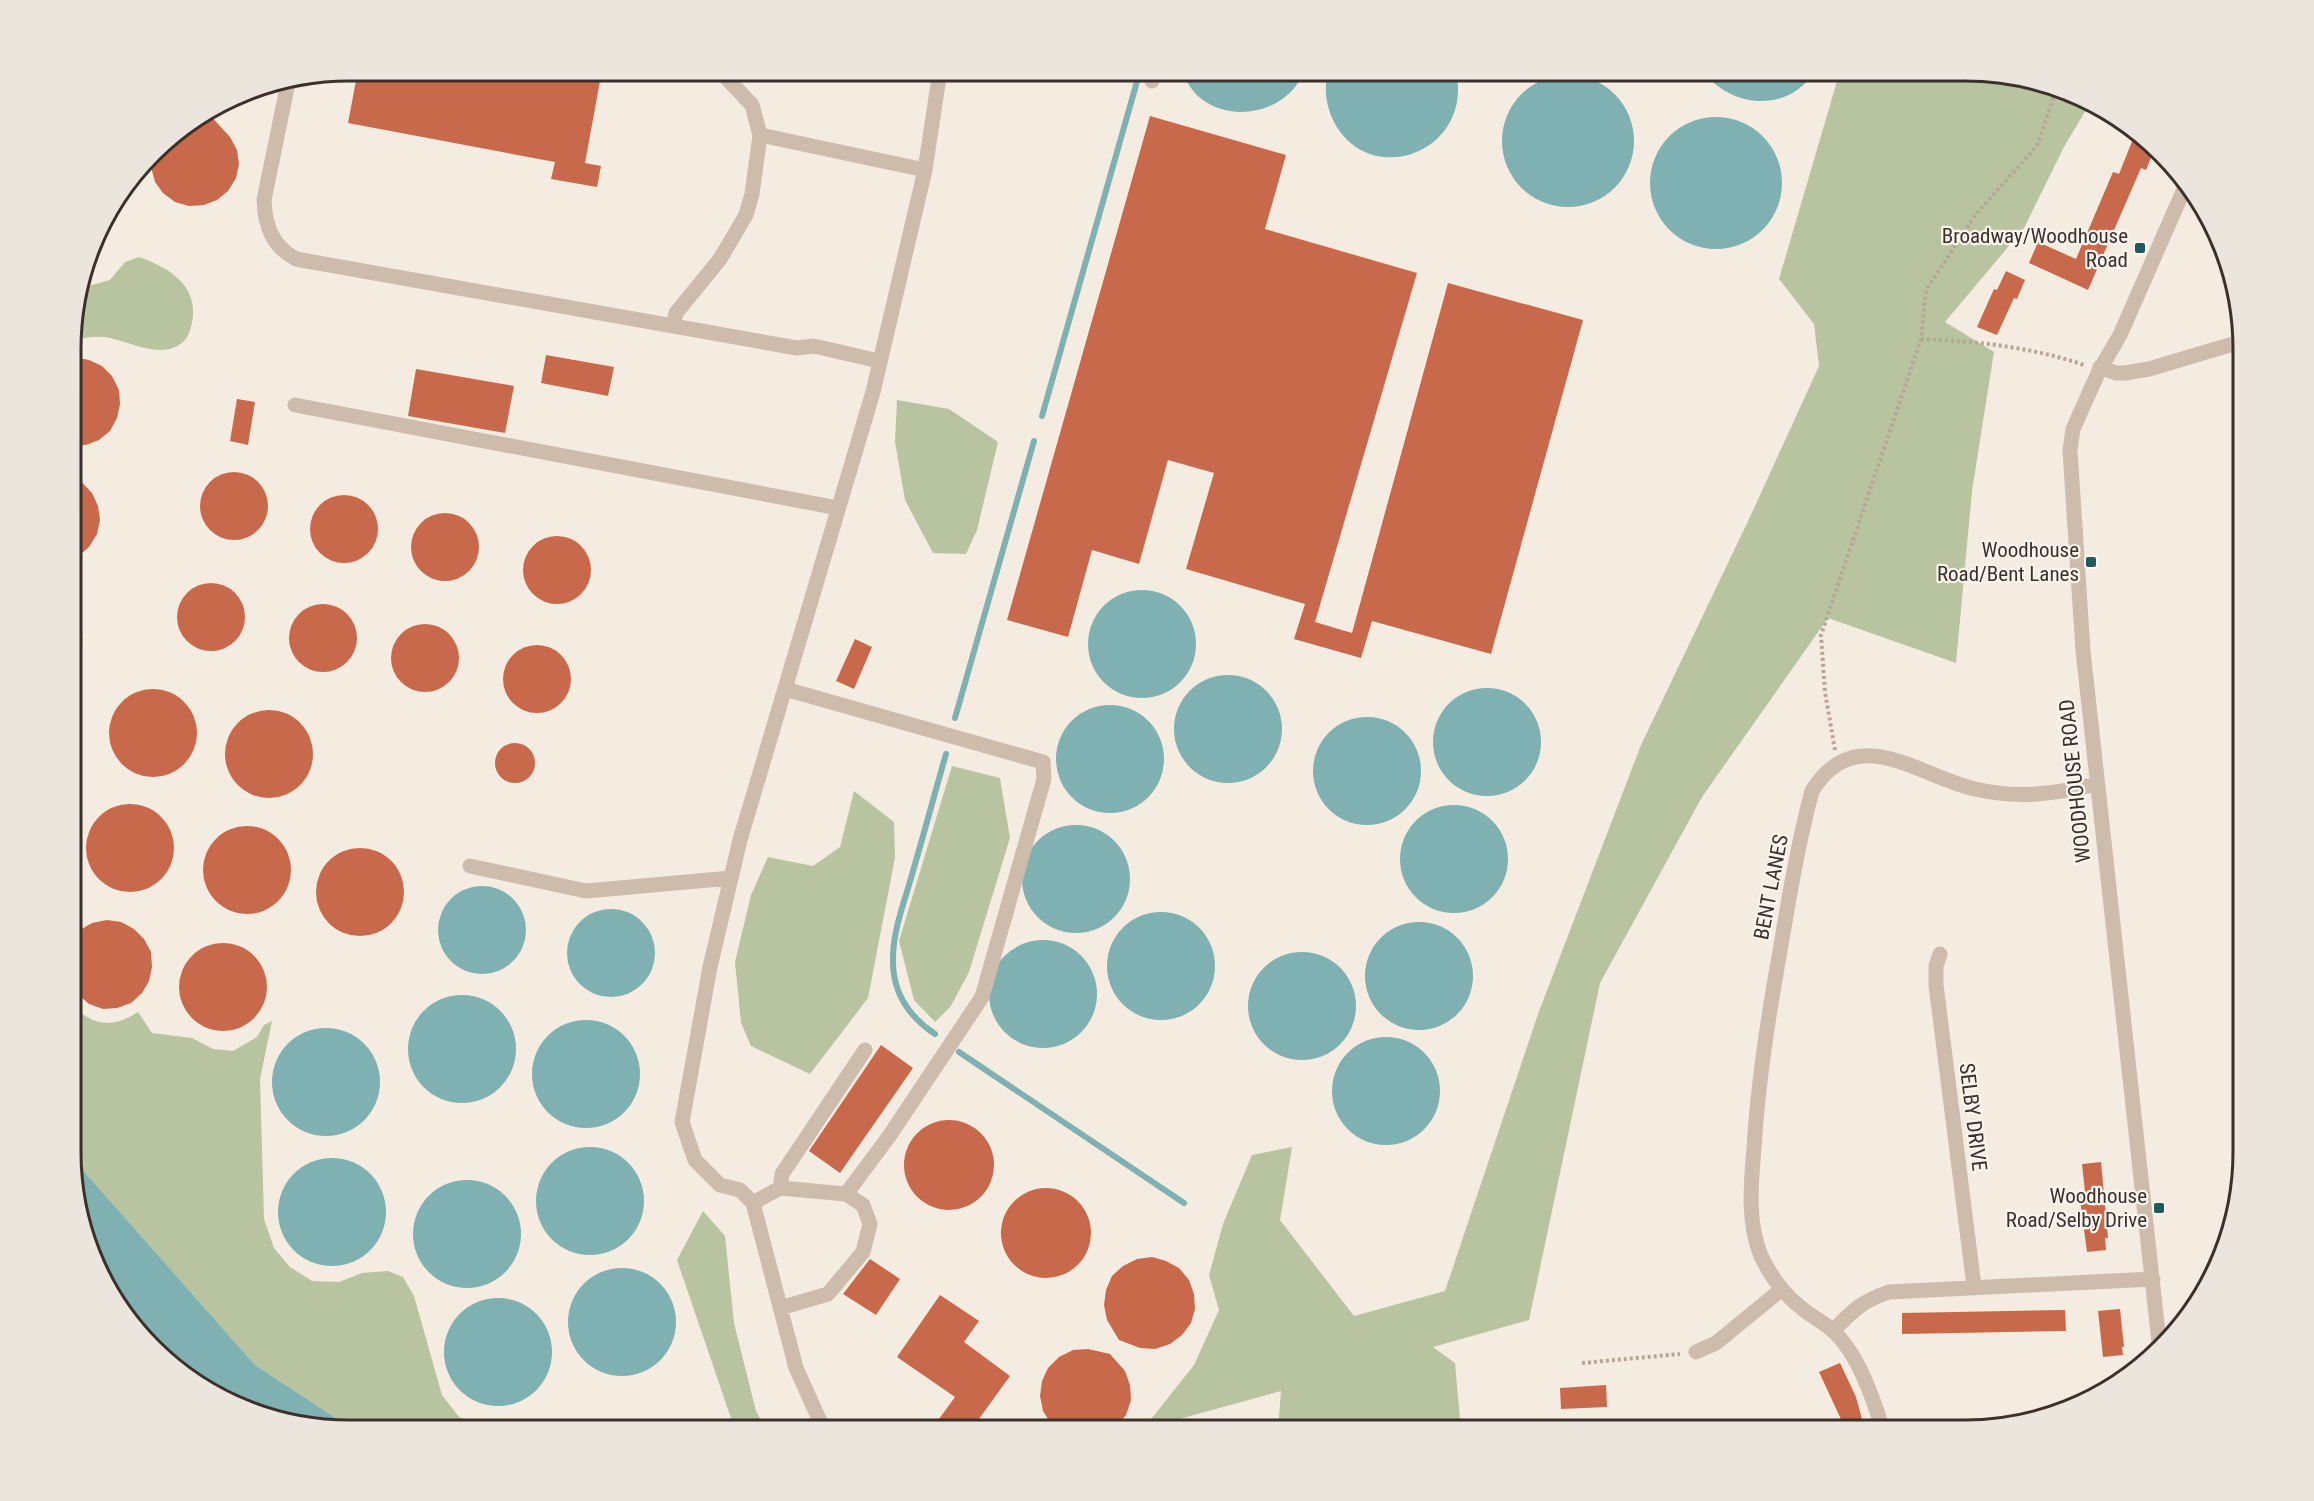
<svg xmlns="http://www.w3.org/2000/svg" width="2314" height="1501" viewBox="0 0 2314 1501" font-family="'Roboto Condensed',sans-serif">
<rect width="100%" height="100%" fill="#f4ebe1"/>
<path fill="#b8c4a0" d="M 1840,71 L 1966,71 L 2054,85 L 2090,103 L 2064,147 L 2024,228 L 1945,322 L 1994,352 L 1972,491 L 1956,663 L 1828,618 L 1702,797 L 1600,983 L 1529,1320 L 1433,1347 L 1455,1363 L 1461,1430 L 1278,1430 L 1281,1391 L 1165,1423 L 1148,1423 L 1194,1365 L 1219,1310 L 1209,1275 L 1223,1224 L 1252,1155 L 1292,1147 L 1280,1220 L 1354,1316 L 1445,1291 L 1538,1014 L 1641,745 L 1750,517 L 1819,366 L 1814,324 L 1779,279 Z
M 139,257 C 165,266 196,283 193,316 C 192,324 190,335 184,341 C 162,362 128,340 105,337 C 95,336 83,338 73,340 L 73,313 L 81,288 L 110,280 L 125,262 Z
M 897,400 L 949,409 L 998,442 L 977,530 L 966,554 L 933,553 L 905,500 L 895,442 Z
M 73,628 L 83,639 L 73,679 Z
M 952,766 L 1000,778 L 1010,838 L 969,972 L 951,1006 L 935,1022 L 914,1000 L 899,941 Z
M 854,791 L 894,822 L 895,858 L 868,998 L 810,1074 L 751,1046 L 741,1023 L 735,962 L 751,895 L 768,857 L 813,866 L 840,847 Z
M 73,1006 C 95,1027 113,1028 138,1012 L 152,1033 L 192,1038 L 213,1049 L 233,1051 L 257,1037 L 264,1025 L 272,1021 L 260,1079 L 264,1219 L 274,1248 L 290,1267 L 312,1281 L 339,1282 L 362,1273 L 388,1271 L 403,1277 L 414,1296 L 442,1395 L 459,1417 L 486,1427 L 547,1420 L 557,1430 L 354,1430 L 255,1365 L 73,1159 Z
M 703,1211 L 725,1236 L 734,1323 L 756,1411 L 766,1430 L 735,1430 L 677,1260 Z"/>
<path fill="#7fb0b2" d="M 1181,71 L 1304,71 C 1289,112 1232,125 1199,97 C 1191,90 1186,80 1181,71 Z
M 1329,71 L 1456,71 C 1474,153 1368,191 1333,120 C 1326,105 1323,86 1329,71 Z
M 1703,71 L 1815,71 C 1789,113 1731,109 1703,71 Z
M1502 141a66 66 0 1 1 132 0a66 66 0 1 1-132 0Z
M1650 183a66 66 0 1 1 132 0a66 66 0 1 1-132 0Z
M1088 644a54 54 0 1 1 108 0a54 54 0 1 1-108 0Z
M1174 729a54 54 0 1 1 108 0a54 54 0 1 1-108 0Z
M1433 742a54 54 0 1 1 108 0a54 54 0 1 1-108 0Z
M1056 759a54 54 0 1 1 108 0a54 54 0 1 1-108 0Z
M1313 771a54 54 0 1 1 108 0a54 54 0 1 1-108 0Z
M1400 859a54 54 0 1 1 108 0a54 54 0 1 1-108 0Z
M1022 879a54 54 0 1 1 108 0a54 54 0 1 1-108 0Z
M438 930a44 44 0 1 1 88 0a44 44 0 1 1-88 0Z
M567 953a44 44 0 1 1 88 0a44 44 0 1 1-88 0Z
M1107 966a54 54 0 1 1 108 0a54 54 0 1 1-108 0Z
M1365 976a54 54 0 1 1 108 0a54 54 0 1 1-108 0Z
M989 994a54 54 0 1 1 108 0a54 54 0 1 1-108 0Z
M1248 1006a54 54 0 1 1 108 0a54 54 0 1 1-108 0Z
M408 1049a54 54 0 1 1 108 0a54 54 0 1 1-108 0Z
M532 1074a54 54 0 1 1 108 0a54 54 0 1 1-108 0Z
M272 1082a54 54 0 1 1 108 0a54 54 0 1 1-108 0Z
M1332 1091a54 54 0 1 1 108 0a54 54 0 1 1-108 0Z
M536 1201a54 54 0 1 1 108 0a54 54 0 1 1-108 0Z
M278 1212a54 54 0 1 1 108 0a54 54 0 1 1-108 0Z
M 73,1159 L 255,1365 L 354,1430 L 260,1416 L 194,1383 L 108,1292 L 73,1188 Z
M413 1234a54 54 0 1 1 108 0a54 54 0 1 1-108 0Z
M568 1322a54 54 0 1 1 108 0a54 54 0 1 1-108 0Z
M444 1352a54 54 0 1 1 108 0a54 54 0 1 1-108 0Z"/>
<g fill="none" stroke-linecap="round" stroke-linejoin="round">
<path stroke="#7fb0b2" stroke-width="6" d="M 1042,416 L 1140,71
M 955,718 L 1034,441
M 935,1034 C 908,1016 892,991 893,958 C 893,931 904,903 911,878 C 923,837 934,796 946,754
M 959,1052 L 1184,1203"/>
</g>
<path fill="#c8694b" d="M 358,70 L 602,70 L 585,163 L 601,166 L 597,187 L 551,179 L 555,162 L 348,123 Z
M 208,113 L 230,137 L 237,150 L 239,164 L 236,178 L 228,191 L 217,200 L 204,205 L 189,206 L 175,202 L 163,193 L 155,182 L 151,167 L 151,158 L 165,140 Z
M 1150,116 L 1286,155 L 1265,229 L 1417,273 L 1315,622 L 1352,633 L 1448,283 L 1583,320 L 1491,654 L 1372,621 L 1361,658 L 1294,639 L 1305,604 L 1186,569 L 1214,473 L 1168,460 L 1139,564 L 1092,550 L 1068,637 L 1007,620 Z
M 2135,134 L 2153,153 L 2146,170 L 2141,168 L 2088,290 L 2029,263 L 2038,242 L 2076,259 L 2113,172 L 2119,174 Z
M 2006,271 L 2025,280 L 2017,299 L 2014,298 L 1997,335 L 1977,327 L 1994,289 L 1997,290 Z
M 546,355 L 614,367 L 608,396 L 541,383 Z
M 73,357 L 89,360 L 102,366 L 112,376 L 119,390 L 120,404 L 117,418 L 110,431 L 99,440 L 86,445 L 73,446 Z
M 416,369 L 514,386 L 505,433 L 408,416 Z
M 237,399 L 255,402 L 248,445 L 230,441 Z
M200 506a34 34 0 1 1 68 0a34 34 0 1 1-68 0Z
M 73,473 L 92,493 L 98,506 L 100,520 L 97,534 L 89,547 L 73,561 Z
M310 529a34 34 0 1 1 68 0a34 34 0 1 1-68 0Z
M411 547a34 34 0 1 1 68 0a34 34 0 1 1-68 0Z
M523 570a34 34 0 1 1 68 0a34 34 0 1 1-68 0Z
M177 617a34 34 0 1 1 68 0a34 34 0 1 1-68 0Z
M289 638a34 34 0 1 1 68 0a34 34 0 1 1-68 0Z
M391 658a34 34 0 1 1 68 0a34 34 0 1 1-68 0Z
M 855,639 L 872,647 L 854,689 L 836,681 Z
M503 679a34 34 0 1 1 68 0a34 34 0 1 1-68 0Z
M109 733a44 44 0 1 1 88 0a44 44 0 1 1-88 0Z
M225 754a44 44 0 1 1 88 0a44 44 0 1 1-88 0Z
M495 763a20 20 0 1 1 40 0a20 20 0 1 1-40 0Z
M86 848a44 44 0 1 1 88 0a44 44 0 1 1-88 0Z
M203 870a44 44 0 1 1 88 0a44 44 0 1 1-88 0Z
M316 892a44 44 0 1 1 88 0a44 44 0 1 1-88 0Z
M 107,920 L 121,922 L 134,929 L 144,939 L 151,952 L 152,967 L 149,981 L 142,993 L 131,1003 L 117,1008 L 103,1009 L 89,1004 L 73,990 L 73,939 L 80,930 L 92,923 Z
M179 987a44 44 0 1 1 88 0a44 44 0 1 1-88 0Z
M 881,1045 L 913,1068 L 840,1173 L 809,1151 Z
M904 1165a45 45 0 1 1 90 0a45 45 0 1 1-90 0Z
M 2101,1162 L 2108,1238 L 2105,1238 L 2106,1250 L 2087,1252 L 2079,1192 L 2085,1192 L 2082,1164 Z
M1001 1233a45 45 0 1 1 90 0a45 45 0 1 1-90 0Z
M 1152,1257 L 1166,1261 L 1179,1268 L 1189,1280 L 1194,1294 L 1195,1309 L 1191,1323 L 1182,1335 L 1170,1344 L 1155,1349 L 1140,1348 L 1119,1340 L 1107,1320 L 1104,1305 L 1106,1290 L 1112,1276 L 1123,1266 L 1137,1259 Z
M 870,1259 L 900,1279 L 876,1315 L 843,1294 Z
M 940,1295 L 979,1321 L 964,1342 L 1010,1376 L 971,1430 L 931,1430 L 955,1397 L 897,1357 Z
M 2120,1309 L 2124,1347 L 2122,1347 L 2123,1355 L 2103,1357 L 2098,1311 Z
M 2065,1310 L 2066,1331 L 1902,1334 L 1902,1313 Z
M 1088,1349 L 1110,1354 L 1125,1371 L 1130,1385 L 1131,1400 L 1126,1415 L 1113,1430 L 1058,1430 L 1051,1424 L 1043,1411 L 1040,1396 L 1042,1381 L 1048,1368 L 1059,1357 L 1073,1350 Z
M 1840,1363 L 1856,1397 L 1865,1430 L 1846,1430 L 1819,1372 Z
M 1606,1385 L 1607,1407 L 1561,1409 L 1560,1388 Z"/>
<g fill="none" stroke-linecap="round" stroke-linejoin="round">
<path stroke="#b9a596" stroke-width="4" stroke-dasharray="3 3" stroke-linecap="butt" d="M 1921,339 C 1976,341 2031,347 2084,365
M 1835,750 L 1825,692 L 1821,635 L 1921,339 L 1926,290 L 1976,214 L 2037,146 L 2057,87
M 1582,1363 L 1680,1354"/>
<path stroke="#cdbbac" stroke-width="15" d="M 720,71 L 752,105 L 760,135 L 925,170
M 1152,81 L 1155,71
M 288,83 L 264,200 C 265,226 272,246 296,259 L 797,348 L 814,346 L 879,361
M 673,325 L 676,313 L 720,259 L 746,215 L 752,194 L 760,135
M 2100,367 L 2116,373 L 2125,373 L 2149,369 L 2243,341
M 295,405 L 838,508
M 785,689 L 1043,762 L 1044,779 L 982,997 L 890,1135 L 846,1194
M 470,866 L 586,891 L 731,878
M 1940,954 L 1936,966 L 1936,985 L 1974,1286
M 780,1188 L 846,1194 L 863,1205 L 870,1224 L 863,1252 L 828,1294 L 780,1308
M 753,1203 L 780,1188 L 782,1174 L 865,1050
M 1833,1331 C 1852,1311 1862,1301 1889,1292 L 2153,1279
M 2159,1342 L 2083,651 L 2070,450 L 2073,429 L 2099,371 L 2120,335 L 2185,187
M 1696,1352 L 1716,1343 L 1782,1289
M 824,1430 L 796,1368 L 753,1203 L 740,1190 L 720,1185 L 695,1160 L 682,1122 L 710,967 L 740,840 L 873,392 L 925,170 L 940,71
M 1883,1430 C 1873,1398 1858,1353 1832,1330 C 1822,1321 1809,1315 1799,1306 C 1783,1293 1770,1275 1761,1256 C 1747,1222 1751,1184 1754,1148 C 1758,1081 1768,1017 1780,951 C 1789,898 1798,843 1812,791 C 1856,720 1918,776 1975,789 C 2019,799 2054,794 2097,784"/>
</g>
<g fill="#1f5a5e" stroke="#fbf5ee" stroke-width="2">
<rect x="2134" y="242" width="12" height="12" rx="3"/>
<rect x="2085" y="556" width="12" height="12" rx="3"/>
<rect x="2153" y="1202" width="12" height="12" rx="3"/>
</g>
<g text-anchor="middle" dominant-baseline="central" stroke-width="4.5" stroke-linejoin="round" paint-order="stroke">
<g font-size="21" fill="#3b302b" stroke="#fbf5ee" text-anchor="end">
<text x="2128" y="236">Broadway/Woodhouse<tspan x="2128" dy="24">Road</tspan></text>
<text x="2079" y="550">Woodhouse<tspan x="2079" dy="24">Road/Bent Lanes</tspan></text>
<text x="2147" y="1196">Woodhouse<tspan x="2147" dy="24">Road/Selby Drive</tspan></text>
</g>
<g font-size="21" fill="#3b302b" stroke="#fbf5ee">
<text transform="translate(2075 781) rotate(-96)">WOODHOUSE ROAD</text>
<text transform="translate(1771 887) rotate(-79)">BENT LANES</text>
<text transform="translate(1973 1117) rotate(83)">SELBY DRIVE</text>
</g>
</g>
<path d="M0 0H2314V1501H0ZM349 81H1965A268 268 0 0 1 2233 349V1152A268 268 0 0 1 1965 1420H349A268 268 0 0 1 81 1152V349A268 268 0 0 1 349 81Z" fill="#ece5de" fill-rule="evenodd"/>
<path fill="none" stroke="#3b302b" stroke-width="3" d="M349 81H1965A268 268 0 0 1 2233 349V1152A268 268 0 0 1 1965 1420H349A268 268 0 0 1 81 1152V349A268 268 0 0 1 349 81Z"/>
</svg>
